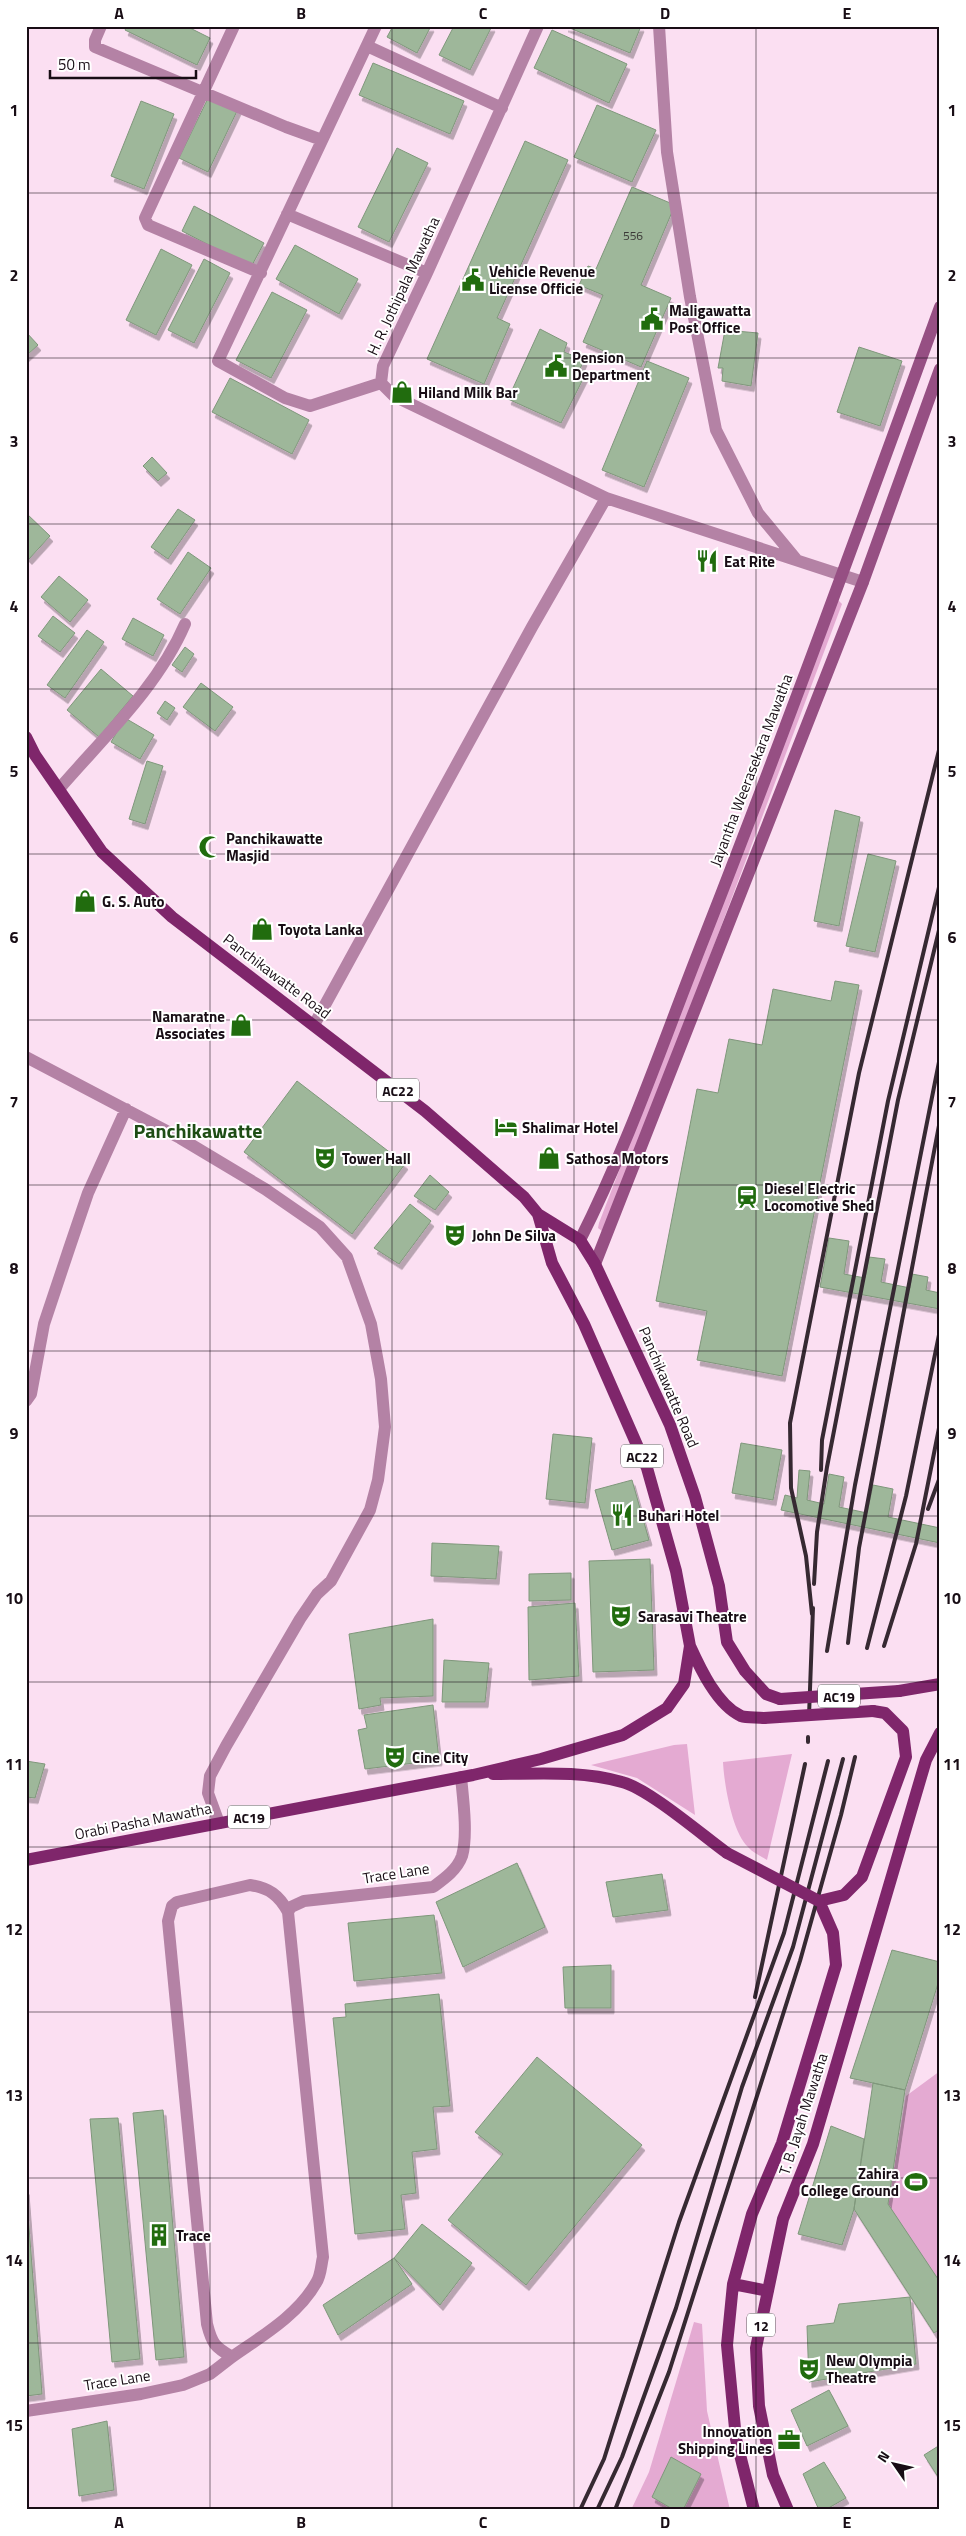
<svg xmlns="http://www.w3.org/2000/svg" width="966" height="2536" viewBox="0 0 966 2536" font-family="'Titillium Web',sans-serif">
<defs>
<filter id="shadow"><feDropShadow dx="3" dy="5.5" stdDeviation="0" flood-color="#0004"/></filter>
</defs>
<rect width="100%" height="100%" fill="#fbdff2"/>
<path fill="#e4aad2" d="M 838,600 L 842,604 L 611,1220 L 602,1231 L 598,1228 L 599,1223 Z
M 687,1744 L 695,1815 L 637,1778 L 591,1765 L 674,1745 Z
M 792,1754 L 767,1860 C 761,1856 753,1853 748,1847 C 732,1832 724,1783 723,1762 Z
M 940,2071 L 940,2282 L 888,2204 L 906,2096 Z
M 694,2322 L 702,2324 L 707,2411 L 730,2510 L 631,2510 L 649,2472 Z"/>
<path fill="#9eb79a" stroke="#7f977b" filter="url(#shadow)" d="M 127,26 L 186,26 L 210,38 L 197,65 L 125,30 Z
M 393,26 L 431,26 L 417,53 L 387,37 Z
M 454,26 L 492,26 L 470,70 L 439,55 Z
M 565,26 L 641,26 L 630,53 Z
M 552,30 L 627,64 L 609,103 L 534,68 Z
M 373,63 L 464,101 L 450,134 L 359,95 Z
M 209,96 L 238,109 L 208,172 L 179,158 Z
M 141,101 L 174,114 L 144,189 L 111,176 Z
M 597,105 L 656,130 L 632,182 L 574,157 Z
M 525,141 L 568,160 L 497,318 L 510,324 L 484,384 L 427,359 Z
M 397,148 L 428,163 L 389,242 L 358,227 Z
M 632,187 L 675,205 L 641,285 L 671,298 L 641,367 L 583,342 L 603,295 L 579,285 L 588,266 L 596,269 Z
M 194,206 L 264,243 L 251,267 L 182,231 Z
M 295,245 L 358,279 L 339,314 L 276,279 Z
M 161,249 L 192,265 L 156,335 L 126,320 Z
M 204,259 L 230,273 L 194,343 L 168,330 Z
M 272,292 L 307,310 L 271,378 L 236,360 Z
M 540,329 L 567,343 L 564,352 L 584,360 L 580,369 L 586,373 L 561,423 L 508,399 Z
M 725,330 L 758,333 L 751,386 L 722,381 L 723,368 L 718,368 Z
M 26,332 L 38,345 L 26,356 Z
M 859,347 L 902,361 L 880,426 L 837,412 Z
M 647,361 L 689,378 L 644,487 L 602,470 Z
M 230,378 L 309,420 L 292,454 L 212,412 Z
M 152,457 L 167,473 L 158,481 L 143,466 Z
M 178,509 L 195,520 L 168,559 L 151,547 Z
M 26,513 L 50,536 L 29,559 L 26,556 Z
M 188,552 L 211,568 L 180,614 L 157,599 Z
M 59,576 L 88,600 L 70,622 L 41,597 Z
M 53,616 L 75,633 L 60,652 L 38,636 Z
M 133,618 L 164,635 L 153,656 L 122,639 Z
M 87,630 L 104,642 L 65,698 L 47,685 Z
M 185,647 L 194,654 L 182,672 L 172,665 Z
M 101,669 L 133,696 L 99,737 L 67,710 Z
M 201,683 L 233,707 L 215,731 L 183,707 Z
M 165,701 L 175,708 L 167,720 L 157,713 Z
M 125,718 L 154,735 L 140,759 L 111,742 Z
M 147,761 L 163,766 L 145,824 L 129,819 Z
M 835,810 L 860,817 L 839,926 L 814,921 Z
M 868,854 L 896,861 L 875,952 L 846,946 Z
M 835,981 L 859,985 L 782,1376 L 697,1360 L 707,1311 L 656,1301 L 697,1089 L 718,1093 L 729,1039 L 762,1045 L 773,989 L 831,1001 Z
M 297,1081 L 405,1164 L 352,1234 L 244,1152 Z
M 430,1175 L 449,1192 L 435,1210 L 414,1196 Z
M 410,1204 L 431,1221 L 399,1264 L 374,1248 Z
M 829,1238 L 849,1241 L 844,1274 L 865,1278 L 869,1257 L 885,1259 L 881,1282 L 910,1288 L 912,1274 L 928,1277 L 926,1290 L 940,1293 L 940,1309 L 820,1287 Z
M 553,1434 L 592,1438 L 585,1503 L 546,1499 Z
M 741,1443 L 782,1450 L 773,1500 L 732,1493 Z
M 799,1470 L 810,1471 L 807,1500 L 824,1504 L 829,1474 L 844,1477 L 839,1507 L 867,1513 L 873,1485 L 893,1489 L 888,1517 L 940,1528 L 940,1543 L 781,1510 L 785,1495 L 797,1498 Z
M 632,1480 L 649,1540 L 612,1550 L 595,1490 Z
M 432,1543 L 499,1546 L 496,1579 L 431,1576 Z
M 650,1559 L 654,1670 L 593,1672 L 589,1561 Z
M 571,1573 L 571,1600 L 529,1601 L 529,1574 Z
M 575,1603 L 579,1676 L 529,1680 L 528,1607 Z
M 433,1619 L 433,1696 L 380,1698 L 381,1705 L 359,1709 L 349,1634 Z
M 444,1660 L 489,1663 L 485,1702 L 442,1702 Z
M 433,1705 L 439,1760 L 365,1769 L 358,1730 L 367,1728 L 364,1715 Z
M 26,1761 L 45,1764 L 35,1798 L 26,1797 Z
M 517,1863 L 545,1927 L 463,1967 L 436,1902 Z
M 662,1874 L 668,1910 L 613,1917 L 606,1882 Z
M 434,1915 L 442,1973 L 354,1981 L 348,1923 Z
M 892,1950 L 940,1962 L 940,1977 L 905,2090 L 850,2078 Z
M 611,1965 L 611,2008 L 565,2008 L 563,1967 Z
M 439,1994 L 450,2106 L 433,2107 L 437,2149 L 412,2152 L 416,2193 L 401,2195 L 405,2229 L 355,2234 L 333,2018 L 346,2017 L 345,2004 Z
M 537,2057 L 642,2145 L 526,2285 L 448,2220 L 503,2154 L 475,2132 Z
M 873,2083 L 905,2090 L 888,2204 L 940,2282 L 940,2329 L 934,2333 L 854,2209 Z
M 163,2110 L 184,2357 L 156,2360 L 133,2113 Z
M 118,2118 L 140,2359 L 112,2362 L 90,2119 Z
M 831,2126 L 864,2139 L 854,2209 L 842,2245 L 798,2234 Z
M 26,2189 L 42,2394 L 26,2396 Z
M 422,2224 L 472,2263 L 440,2305 L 394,2258 Z
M 394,2258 L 412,2284 L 338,2335 L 323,2305 Z
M 910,2297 L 916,2364 L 809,2382 L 807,2326 L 834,2323 L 839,2304 Z
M 829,2390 L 848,2426 L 807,2446 L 791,2410 Z
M 107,2421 L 114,2490 L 79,2496 L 72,2429 Z
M 940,2445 L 940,2480 L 924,2455 Z
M 671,2457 L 701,2474 L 683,2510 L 674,2510 L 652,2497 Z
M 824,2462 L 846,2498 L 825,2510 L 819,2510 L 803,2474 Z"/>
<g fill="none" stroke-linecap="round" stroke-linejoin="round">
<path stroke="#b482a5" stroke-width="12" d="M 101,26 L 95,40 L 95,47 L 286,127 L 322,140
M 234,26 L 145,218 L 148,225 L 261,273
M 376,26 L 218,361 L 285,398 L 310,406 L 381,383
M 659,26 L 667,152 L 690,297 L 716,430 L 758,513 L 796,559
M 367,46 L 502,108
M 287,214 L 427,273
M 381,383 L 394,396 L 606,498 L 863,582
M 381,383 L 383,366 L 427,273 L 538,26
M 59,789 C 103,738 158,687 185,624
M 314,1025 L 532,627 L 606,498
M 26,1057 L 180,1138 L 265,1189 L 320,1227 L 347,1257 L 371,1324 L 381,1379 L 385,1427 L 378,1480 L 370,1510 L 331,1581 L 317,1594 L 300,1619 L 226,1746 L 210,1776 L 208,1793 L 219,1823
M 26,1401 L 31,1394 L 44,1324 L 69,1249 L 88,1193 L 126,1109
M 250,1885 C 269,1888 279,1895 288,1912 L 323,2257 C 321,2265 321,2276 316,2283 C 298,2315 262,2336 232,2357 C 215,2347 212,2344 207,2324 L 168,1921 L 172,1906 L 177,1902 Z
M 288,1912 L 291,1907 L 304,1901 L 433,1887 C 444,1879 457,1870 462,1856 C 468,1835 463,1798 461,1777
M 26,2411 L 141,2394 L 183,2385 L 210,2374 L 232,2357"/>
<path stroke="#964f83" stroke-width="12" d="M 580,1240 C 629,1143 664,1039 704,938 C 786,729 863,518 940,307
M 595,1264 L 863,582 L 940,369"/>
<path stroke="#7f266b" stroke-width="12" d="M 26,737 L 35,755 L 102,852 L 172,917 L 425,1111 L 524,1197 L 538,1214 L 580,1240 L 595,1264 L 670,1425 L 695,1497 L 719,1586 L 727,1642 L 745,1671 L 766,1694 L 780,1699
M 690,1646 C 700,1668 717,1705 741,1716 C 747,1718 757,1717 764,1718
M 899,1691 L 940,1684
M 493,1774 C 536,1774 580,1770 622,1782 C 649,1789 702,1835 727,1853
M 26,1860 L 473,1775 L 541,1759 L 623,1735 L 667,1708 L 684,1684 L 690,1646 L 676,1571 L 647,1468 L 584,1324 L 552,1263 L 538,1214
M 733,2284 L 768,2291
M 754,2510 L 736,2439 L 727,2345 L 733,2284 L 752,2214 L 782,2143 L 836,1965 L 833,1933 L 819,1901 L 844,1895 L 862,1877 L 906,1757 L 903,1731 L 885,1713 L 873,1711
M 788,2510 L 773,2475 L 759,2406 L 756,2348 L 783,2219 L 813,2144 L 926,1760 L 940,1733"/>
<path stroke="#362932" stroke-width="4" d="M 821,1470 L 822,1440 L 888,1101 L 940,883
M 928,1509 L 940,1477
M 814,1584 L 817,1532 L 827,1467 L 898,1100 L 940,926
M 812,1614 L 806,1556 L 791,1488 L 790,1423 L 859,1073 L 940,746
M 848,1643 L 859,1548 L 940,1120
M 884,1646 L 916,1544 L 940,1423
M 867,1648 L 906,1496 L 940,1330
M 827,1651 L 855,1485 L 940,1057
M 809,1716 L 813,1608
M 808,1742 L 808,1737
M 755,1997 L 805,1764
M 580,2510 L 604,2459 L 679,2222 L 784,1933 L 828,1761
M 597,2510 L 622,2457 L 676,2308 L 742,2087 L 793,1947 L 843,1759
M 615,2510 L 669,2372 L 800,1961 L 841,1815 L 855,1757"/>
<path stroke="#7f266b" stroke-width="12" d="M 780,1699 L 899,1691
M 764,1718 L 873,1711
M 727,1853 L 819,1901"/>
</g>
<path fill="none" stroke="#180d15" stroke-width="1" stroke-opacity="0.55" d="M 210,26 L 210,2510M 392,26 L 392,2510M 574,26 L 574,2510M 756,26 L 756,2510M 26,193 L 940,193M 26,358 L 940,358M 26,524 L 940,524M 26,689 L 940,689M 26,854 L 940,854M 26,1020 L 940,1020M 26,1185 L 940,1185M 26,1351 L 940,1351M 26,1516 L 940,1516M 26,1682 L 940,1682M 26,1847 L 940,1847M 26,2012 L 940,2012M 26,2178 L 940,2178M 26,2343 L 940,2343"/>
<defs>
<symbol id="civic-bare" viewBox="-9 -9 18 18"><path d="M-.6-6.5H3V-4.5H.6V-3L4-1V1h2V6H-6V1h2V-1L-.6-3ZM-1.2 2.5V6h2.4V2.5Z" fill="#216c0e" stroke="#fff" stroke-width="2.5" paint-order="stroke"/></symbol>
<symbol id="shop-bare" viewBox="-9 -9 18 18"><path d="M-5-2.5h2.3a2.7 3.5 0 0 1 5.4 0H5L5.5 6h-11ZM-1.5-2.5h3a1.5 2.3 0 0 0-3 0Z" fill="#216c0e" stroke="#fff" stroke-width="2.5" paint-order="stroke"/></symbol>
<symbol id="restaurant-bare" viewBox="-9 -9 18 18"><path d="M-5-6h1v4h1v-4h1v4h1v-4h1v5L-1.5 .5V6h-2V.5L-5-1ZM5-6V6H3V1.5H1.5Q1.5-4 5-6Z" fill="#216c0e" stroke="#fff" stroke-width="2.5" paint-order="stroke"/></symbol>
<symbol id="mosque-bare" viewBox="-9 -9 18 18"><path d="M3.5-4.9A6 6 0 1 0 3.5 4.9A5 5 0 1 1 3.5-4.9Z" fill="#216c0e" stroke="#fff" stroke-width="2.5" paint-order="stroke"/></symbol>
<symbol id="hotel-bare" viewBox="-9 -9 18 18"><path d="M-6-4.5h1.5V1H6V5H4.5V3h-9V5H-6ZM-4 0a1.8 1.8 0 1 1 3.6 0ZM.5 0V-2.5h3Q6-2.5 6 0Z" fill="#216c0e" stroke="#fff" stroke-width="2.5" paint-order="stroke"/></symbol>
<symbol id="theatre-bare" viewBox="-9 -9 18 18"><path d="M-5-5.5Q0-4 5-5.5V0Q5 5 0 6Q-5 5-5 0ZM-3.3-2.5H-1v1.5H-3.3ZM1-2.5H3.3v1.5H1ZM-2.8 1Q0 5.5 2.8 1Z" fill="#216c0e" stroke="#fff" stroke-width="2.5" paint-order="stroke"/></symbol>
<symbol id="station-bare" viewBox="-9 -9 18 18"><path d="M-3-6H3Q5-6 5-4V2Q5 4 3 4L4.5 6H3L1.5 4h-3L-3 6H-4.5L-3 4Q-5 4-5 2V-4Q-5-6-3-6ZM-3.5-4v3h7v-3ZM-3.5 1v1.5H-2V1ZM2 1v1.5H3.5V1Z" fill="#216c0e" stroke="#fff" stroke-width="2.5" paint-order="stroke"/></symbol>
<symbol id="stadium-bare" viewBox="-9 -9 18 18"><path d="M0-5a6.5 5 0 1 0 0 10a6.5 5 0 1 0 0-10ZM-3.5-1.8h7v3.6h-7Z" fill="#216c0e" stroke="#fff" stroke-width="2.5" paint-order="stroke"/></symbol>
<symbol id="building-bare" viewBox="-9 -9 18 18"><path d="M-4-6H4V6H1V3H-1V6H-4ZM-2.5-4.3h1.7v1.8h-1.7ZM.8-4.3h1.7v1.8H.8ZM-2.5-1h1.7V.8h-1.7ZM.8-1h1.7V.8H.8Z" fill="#216c0e" stroke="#fff" stroke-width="2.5" paint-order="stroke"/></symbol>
<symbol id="office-bare" viewBox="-9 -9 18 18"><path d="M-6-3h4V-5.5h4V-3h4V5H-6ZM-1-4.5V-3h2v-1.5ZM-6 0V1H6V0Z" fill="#216c0e" stroke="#fff" stroke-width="2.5" paint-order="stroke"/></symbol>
</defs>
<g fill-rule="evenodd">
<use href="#civic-bare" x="457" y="264" width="32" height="32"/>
<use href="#civic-bare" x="636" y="303" width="32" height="32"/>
<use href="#civic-bare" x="540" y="350" width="32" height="32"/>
<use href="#shop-bare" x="386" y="376" width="32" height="32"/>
<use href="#restaurant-bare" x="691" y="545" width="32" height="32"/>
<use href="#mosque-bare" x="194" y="831" width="32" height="32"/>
<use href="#shop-bare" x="69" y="885" width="32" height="32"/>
<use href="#shop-bare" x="246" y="913" width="32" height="32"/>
<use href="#shop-bare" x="225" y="1009" width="32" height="32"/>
<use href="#hotel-bare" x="490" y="1111" width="32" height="32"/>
<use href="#theatre-bare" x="309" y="1142" width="32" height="32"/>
<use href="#shop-bare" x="533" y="1142" width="32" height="32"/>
<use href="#station-bare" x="731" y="1181" width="32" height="32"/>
<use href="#theatre-bare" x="439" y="1219" width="32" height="32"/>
<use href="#restaurant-bare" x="606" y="1499" width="32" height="32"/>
<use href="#theatre-bare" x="605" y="1600" width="32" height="32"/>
<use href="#theatre-bare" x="379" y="1741" width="32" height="32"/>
<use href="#stadium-bare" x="900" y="2166" width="32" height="32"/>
<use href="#building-bare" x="143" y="2219" width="32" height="32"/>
<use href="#theatre-bare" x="793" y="2353" width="32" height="32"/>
<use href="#office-bare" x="773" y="2424" width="32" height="32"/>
</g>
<g text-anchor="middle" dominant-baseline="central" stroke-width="4" stroke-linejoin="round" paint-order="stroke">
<g font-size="12" fill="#3a3836">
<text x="633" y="235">556</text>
</g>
<g fill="#fff" stroke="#5d565b" stroke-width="1">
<rect x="377" y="1078.5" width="42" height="23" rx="4"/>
<rect x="621" y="1444.5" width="42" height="23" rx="4"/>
<rect x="818" y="1684.5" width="42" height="23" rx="4"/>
<rect x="228" y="1805.5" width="42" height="23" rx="4"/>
<rect x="747" y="2313.5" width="28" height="23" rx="4"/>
</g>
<g font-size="14" font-weight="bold" fill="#180d15">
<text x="398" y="1090">AC22</text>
<text x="642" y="1456">AC22</text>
<text x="839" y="1696">AC19</text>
<text x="249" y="1817">AC19</text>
<text x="761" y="2325">12</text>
</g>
<g font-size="15" font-weight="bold" fill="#180d15" stroke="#fff" text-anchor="start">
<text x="489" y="271">Vehicle Revenue<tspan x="489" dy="17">License Officie</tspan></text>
<text x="669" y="310">Maligawatta<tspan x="669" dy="17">Post Office</tspan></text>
<text x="572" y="357">Pension<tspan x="572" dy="17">Department</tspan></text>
<text x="418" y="392">Hiland Milk Bar</text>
<text x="724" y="561">Eat Rite</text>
<text x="226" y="838">Panchikawatte<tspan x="226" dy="17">Masjid</tspan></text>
<text x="102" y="901">G. S. Auto</text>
<text x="278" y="929">Toyota Lanka</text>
<text x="225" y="1016" text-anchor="end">Namaratne<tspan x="225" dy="17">Associates</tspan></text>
<text x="522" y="1127">Shalimar Hotel</text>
<text x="342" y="1158">Tower Hall</text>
<text x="566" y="1158">Sathosa Motors</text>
<text x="764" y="1188">Diesel Electric<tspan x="764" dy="17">Locomotive Shed</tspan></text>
<text x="472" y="1235">John De Silva</text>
<text x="638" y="1515">Buhari Hotel</text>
<text x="638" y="1616">Sarasavi Theatre</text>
<text x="412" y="1757">Cine City</text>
<text x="899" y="2173" text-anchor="end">Zahira<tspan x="899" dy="17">College Ground</tspan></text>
<text x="176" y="2235">Trace</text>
<text x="826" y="2360">New Olympia<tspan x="826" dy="17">Theatre</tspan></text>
<text x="772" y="2431" text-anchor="end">Innovation<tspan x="772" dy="17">Shipping Lines</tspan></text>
</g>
<g font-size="15" fill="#180d15" stroke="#fff">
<text transform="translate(403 286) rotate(-65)">H. R. Jothipala Mawatha</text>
<text transform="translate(751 770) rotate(-69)">Jayantha Weerasekara Mawatha</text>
<text transform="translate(277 976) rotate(37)">Panchikawatte Road</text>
<text transform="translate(669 1387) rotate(67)">Panchikawatte Road</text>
<text transform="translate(143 1821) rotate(-11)">Orabi Pasha Mawatha</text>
<text transform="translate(396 1873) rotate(-9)">Trace Lane</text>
<text transform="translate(803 2114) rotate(-72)">T. B. Jayah Mawatha</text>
<text transform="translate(117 2380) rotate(-9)">Trace Lane</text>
</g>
<g font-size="20" font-weight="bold" fill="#1e4d15" stroke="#fff">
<text x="198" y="1130">Panchikawatte</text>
</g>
</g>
<rect width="966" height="2536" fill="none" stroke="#ffffff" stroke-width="55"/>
<g transform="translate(894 2464) rotate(304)" stroke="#ffffff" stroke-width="4" paint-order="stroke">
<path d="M0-4L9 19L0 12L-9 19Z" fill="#180d15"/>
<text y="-8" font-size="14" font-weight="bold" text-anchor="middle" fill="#180d15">N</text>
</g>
<path d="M50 70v8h146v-8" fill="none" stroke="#180d15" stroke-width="2.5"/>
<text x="58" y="70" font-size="15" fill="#180d15" stroke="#ffffff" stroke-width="4" paint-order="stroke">50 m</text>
<rect x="28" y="28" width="910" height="2480" fill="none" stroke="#180d15" stroke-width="2"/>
<g font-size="16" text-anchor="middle" font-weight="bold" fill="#180d15">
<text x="119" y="19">A</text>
<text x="301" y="19">B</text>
<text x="483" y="19">C</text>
<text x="665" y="19">D</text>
<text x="847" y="19">E</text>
<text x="14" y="116">1</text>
<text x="952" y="116">1</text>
<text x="14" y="281">2</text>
<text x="952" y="281">2</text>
<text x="14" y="447">3</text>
<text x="952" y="447">3</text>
<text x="14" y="612">4</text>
<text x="952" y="612">4</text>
<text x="14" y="777">5</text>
<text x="952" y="777">5</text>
<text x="14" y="943">6</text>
<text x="952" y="943">6</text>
<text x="14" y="1108">7</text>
<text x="952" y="1108">7</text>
<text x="14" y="1274">8</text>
<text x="952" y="1274">8</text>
<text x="14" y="1439">9</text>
<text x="952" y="1439">9</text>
<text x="14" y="1604">10</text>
<text x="952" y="1604">10</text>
<text x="14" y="1770">11</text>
<text x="952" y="1770">11</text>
<text x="14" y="1935">12</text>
<text x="952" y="1935">12</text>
<text x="14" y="2101">13</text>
<text x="952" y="2101">13</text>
<text x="14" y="2266">14</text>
<text x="952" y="2266">14</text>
<text x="14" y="2431">15</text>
<text x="952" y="2431">15</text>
<text x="119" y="2528">A</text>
<text x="301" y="2528">B</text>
<text x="483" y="2528">C</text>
<text x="665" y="2528">D</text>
<text x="847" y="2528">E</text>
</g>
</svg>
